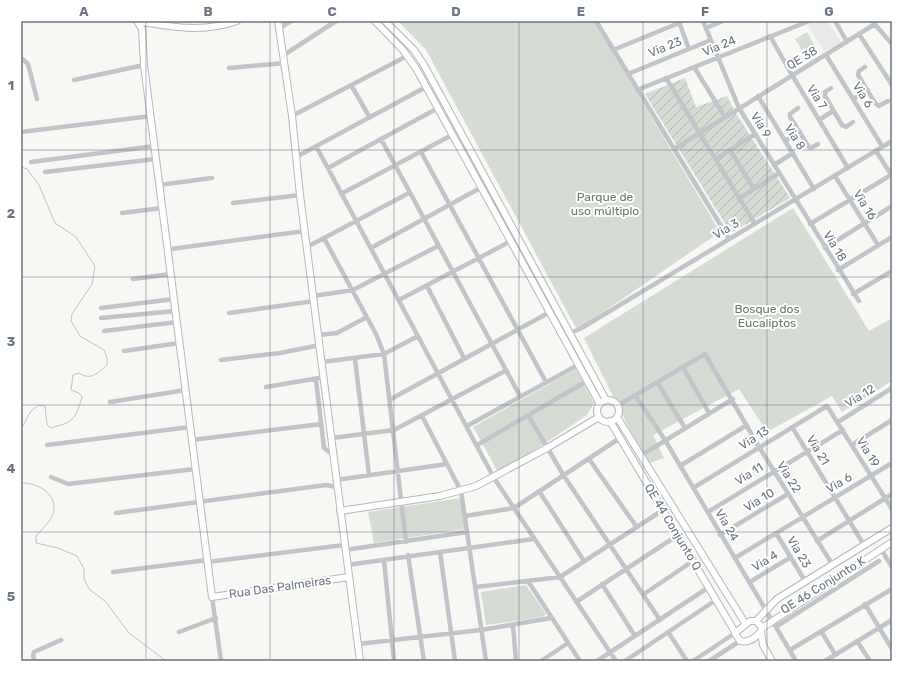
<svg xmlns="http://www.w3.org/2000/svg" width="913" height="682" viewBox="0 0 913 682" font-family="Rubik,sans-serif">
<defs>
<pattern id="garden-furrows" width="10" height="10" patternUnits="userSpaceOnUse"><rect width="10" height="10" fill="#d6dcd4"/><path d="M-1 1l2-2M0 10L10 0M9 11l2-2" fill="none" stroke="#b2b7b1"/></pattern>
</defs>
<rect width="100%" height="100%" fill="#f7f7f4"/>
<path fill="#e8e9e8" d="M 815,21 L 828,21 L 841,42 L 824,51 L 807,24 Z"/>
<path fill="#d6dcd4" d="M 398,21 L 594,21 L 720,232 L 577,330 L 426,50 Z
M 807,32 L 817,50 L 806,56 L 795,39 Z
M 793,208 L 869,331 L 892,318 L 892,381 L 842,412 L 832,396 L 767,432 L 739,389 L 653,435 L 664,458 L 647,464 L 584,338 Z
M 576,369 L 594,403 L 587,415 L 499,474 L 473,427 Z
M 461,498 L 465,529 L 374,543 L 368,512 Z
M 526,585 L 546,614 L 543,617 L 486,625 L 481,592 Z"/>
<path fill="url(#garden-furrows)" d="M 685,78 L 696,107 L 727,96 L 734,110 L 790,198 L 731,233 L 645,94 Z"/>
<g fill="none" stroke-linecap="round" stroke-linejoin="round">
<path stroke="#bac3c8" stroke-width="1" d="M 21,167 L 27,169 L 39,185 L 55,223 L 76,237 L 95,266 L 92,284 L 72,314 L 71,321 L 80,336 L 104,350 L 107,358 L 107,365 C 98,373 91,381 79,373 L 73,375 L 71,390 L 79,393 L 82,397 C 75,420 74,422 50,428 L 47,424 L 45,406 L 39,405 L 31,411 L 21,429
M 21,483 C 38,482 59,495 53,514 C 50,522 41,530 36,536 L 36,543 L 58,548 L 77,556 L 84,569 L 84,579 L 89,589 L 106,602 L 129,633 L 166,661"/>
<defs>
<path id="secondary" d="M 137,21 L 142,29 L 144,65 L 212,597 L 349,577
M 137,21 C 171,27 203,33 237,21
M 278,21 L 292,116 L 300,195 L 360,661
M 375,21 L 403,50 L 417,70 L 600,404
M 385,21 L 414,50 L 424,65 L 606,400
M597 411a11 11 0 1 1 22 0a11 11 0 1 1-22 0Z
M 617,417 L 745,623
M 610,421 L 735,632
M 340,511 L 440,496 L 476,486 L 547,448 L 599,417
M 750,621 L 756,621 L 761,626 L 761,631 C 756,638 750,643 740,641 L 735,633 Z
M 756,621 L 777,599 L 892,528
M 762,628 L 892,542
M 761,632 L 763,645 L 772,661"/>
</defs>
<use href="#secondary" stroke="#b4b8bc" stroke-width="8"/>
<path stroke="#c1c4c8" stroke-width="4.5" d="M 596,21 L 729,239
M 703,21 L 739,108 L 859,301
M 835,21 L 847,42
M 872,21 L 892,44
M 679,22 L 689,49
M 280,28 L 291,21
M 706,28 L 723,21
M 859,34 L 892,85
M 770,36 L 792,75 L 848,168
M 613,50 L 679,23
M 284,55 L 336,21
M 826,55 L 882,146
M 21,58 L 28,64 L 37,99
M 694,67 L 725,117
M 865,67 L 859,71 L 858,75 L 875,103 L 879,106 L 888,101
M 229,68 L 285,63
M 628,74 L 711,40
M 666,78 L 755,224
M 74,80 L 144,65
M 351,85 L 369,116
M 831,88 L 825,92 L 825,96 L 842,125 L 846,127 L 853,122
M 637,90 L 809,21
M 758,96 L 814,189
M 853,99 L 868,90
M 798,108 L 790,114 L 790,117 L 809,147 L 811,148 L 818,144
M 292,116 L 407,56
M 819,120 L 833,111
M 21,132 L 151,116
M 381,139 L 520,396
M 785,141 L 800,132
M 316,146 L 494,478 L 616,661
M 674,149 L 875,24
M 730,150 L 754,189
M 876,151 L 892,176
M 421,152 L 546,382
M 296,157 L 426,87
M 716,159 L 755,134
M 31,162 L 155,146
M 774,165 L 793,153
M 328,168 L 438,108
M 45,172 L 156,159
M 835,176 L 878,245
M 159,185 L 212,178
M 341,194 L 452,135
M 740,198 L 779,173
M 233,203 L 300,195
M 122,213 L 162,208
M 810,224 L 891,175
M 324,238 L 376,334 L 384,354 L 406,542
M 307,247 L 409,193
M 371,248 L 482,187
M 825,248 L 892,206
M 171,249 L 305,231
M 838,270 L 892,237
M 133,279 L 171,274
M 427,286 L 464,358
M 853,294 L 892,271
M 313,296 L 353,290 L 438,246
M 399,300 L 511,241
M 101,308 L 174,299
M 229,313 L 314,301
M 101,318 L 175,311
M 104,331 L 177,322
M 570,333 L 580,329 L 892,141
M 319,335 L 337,333 L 367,317
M 124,351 L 179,343
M 355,359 L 369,475
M 221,360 L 280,353 L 320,345
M 322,362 L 384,354 L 418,336
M 683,367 L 709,413
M 316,380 L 324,448 L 333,455
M 657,382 L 685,428
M 266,387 L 319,378
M 635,395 L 665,440 L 796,661
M 391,399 L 550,312
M 110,402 L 186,390
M 617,406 L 705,354 L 759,447 L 832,564
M 528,415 L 564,476 L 660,620
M 422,416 L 461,491 L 486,661
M 838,422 L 892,388
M 467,426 L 578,365
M 792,427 L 864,545
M 332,438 L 394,430 L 505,371
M 192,440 L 321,424
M 47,445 L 190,427
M 477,445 L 587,381
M 852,445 L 892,420
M 640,456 L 733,399
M 589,459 L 636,526
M 680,466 L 747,425
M 51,477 L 68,484 L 195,469
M 336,480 L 447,464
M 693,488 L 827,406 L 892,509
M 539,491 L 584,561
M 708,512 L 843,430
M 116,513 L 326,485 L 337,487
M 465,516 L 514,508 L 620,438
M 776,533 L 805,581
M 720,535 L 788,494
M 817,541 L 892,494
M 881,549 L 892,567
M 345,550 L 467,532
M 440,552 L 455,661
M 408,555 L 424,661
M 735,558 L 892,463
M 384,560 L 394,661
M 207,562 L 344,545
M 347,565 L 534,539
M 113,572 L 207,560
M 528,581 L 580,661
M 750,582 L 791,557
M 602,584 L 635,636
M 476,587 L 560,577 L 663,510
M 644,594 L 693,561
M 212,597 L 221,661
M 576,602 L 678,535
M 865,604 L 892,649
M 513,626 L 516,661
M 777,626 L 879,561
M 821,631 L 835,654
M 179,632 L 216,618
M 668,632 L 687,661
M 857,641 L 870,661
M 358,644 L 481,630 L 551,618
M 790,650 L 892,589
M 35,661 L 33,656 L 34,652 L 61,640
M 541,661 L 568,643
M 597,661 L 709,587
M 625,661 L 716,600
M 693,661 L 735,633
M 709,661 L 740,641
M 825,661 L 892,620"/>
<use href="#secondary" stroke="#fff" stroke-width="6"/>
</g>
<path fill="none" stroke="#697583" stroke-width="1" stroke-opacity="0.55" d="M 146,21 L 146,661M 270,21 L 270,661M 394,21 L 394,661M 519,21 L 519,661M 643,21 L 643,661M 767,21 L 767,661M 21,150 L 892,150M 21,277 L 892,277M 21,405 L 892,405M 21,532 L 892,532"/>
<g text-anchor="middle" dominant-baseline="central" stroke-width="4" stroke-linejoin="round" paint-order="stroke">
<g font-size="12" fill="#697583" stroke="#fff">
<text transform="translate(719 46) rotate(-22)">Via 24</text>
<text transform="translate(665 47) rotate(-22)">Via 23</text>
<text transform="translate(802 58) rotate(-31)">QE 38</text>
<text transform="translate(863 95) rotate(58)">Via 6</text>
<text transform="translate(817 97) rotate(58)">Via 7</text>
<text transform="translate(761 125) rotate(58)">Via 9</text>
<text transform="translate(795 137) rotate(58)">Via 8</text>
<text transform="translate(865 205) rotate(58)">Via 16</text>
<text transform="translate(726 229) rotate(-31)">Via 3</text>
<text transform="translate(835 246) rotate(59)">Via 18</text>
<text transform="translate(860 396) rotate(-32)">Via 12</text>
<text transform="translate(754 438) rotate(-32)">Via 13</text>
<text transform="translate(818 450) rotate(59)">Via 21</text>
<text transform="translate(868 452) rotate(58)">Via 19</text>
<text transform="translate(749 474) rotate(-32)">Via 11</text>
<text transform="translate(789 477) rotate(58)">Via 22</text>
<text transform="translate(839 483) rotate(-31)">Via 6</text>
<text transform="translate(759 500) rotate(-31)">Via 10</text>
<text transform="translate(727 525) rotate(60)">Via 24</text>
<text transform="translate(673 527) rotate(59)">QE 44 Conjunto Q</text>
<text transform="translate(799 552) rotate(59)">Via 23</text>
<text transform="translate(765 561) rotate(-32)">Via 4</text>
<text transform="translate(823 585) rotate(-32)">QE 46 Conjunto K</text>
<text transform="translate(280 587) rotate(-8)">Rua Das Palmeiras</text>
</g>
<g font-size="12" fill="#697b67" stroke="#fff">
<text x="605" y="197">Parque de<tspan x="605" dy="14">uso múltiplo</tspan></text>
<text x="767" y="309">Bosque dos<tspan x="767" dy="14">Eucaliptos</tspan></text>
</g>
</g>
<rect width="913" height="682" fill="none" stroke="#ffffff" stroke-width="44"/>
<rect x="22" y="22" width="869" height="638" fill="none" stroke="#697583" stroke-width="1.5"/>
<g font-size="13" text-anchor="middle" font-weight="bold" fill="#697583">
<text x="84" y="16">A</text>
<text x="208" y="16">B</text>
<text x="332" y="16">C</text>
<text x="456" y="16">D</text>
<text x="581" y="16">E</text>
<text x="705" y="16">F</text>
<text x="829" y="16">G</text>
<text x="11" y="90">1</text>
<text x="11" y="218">2</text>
<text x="11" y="346">3</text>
<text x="11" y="473">4</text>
<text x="11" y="601">5</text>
</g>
</svg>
